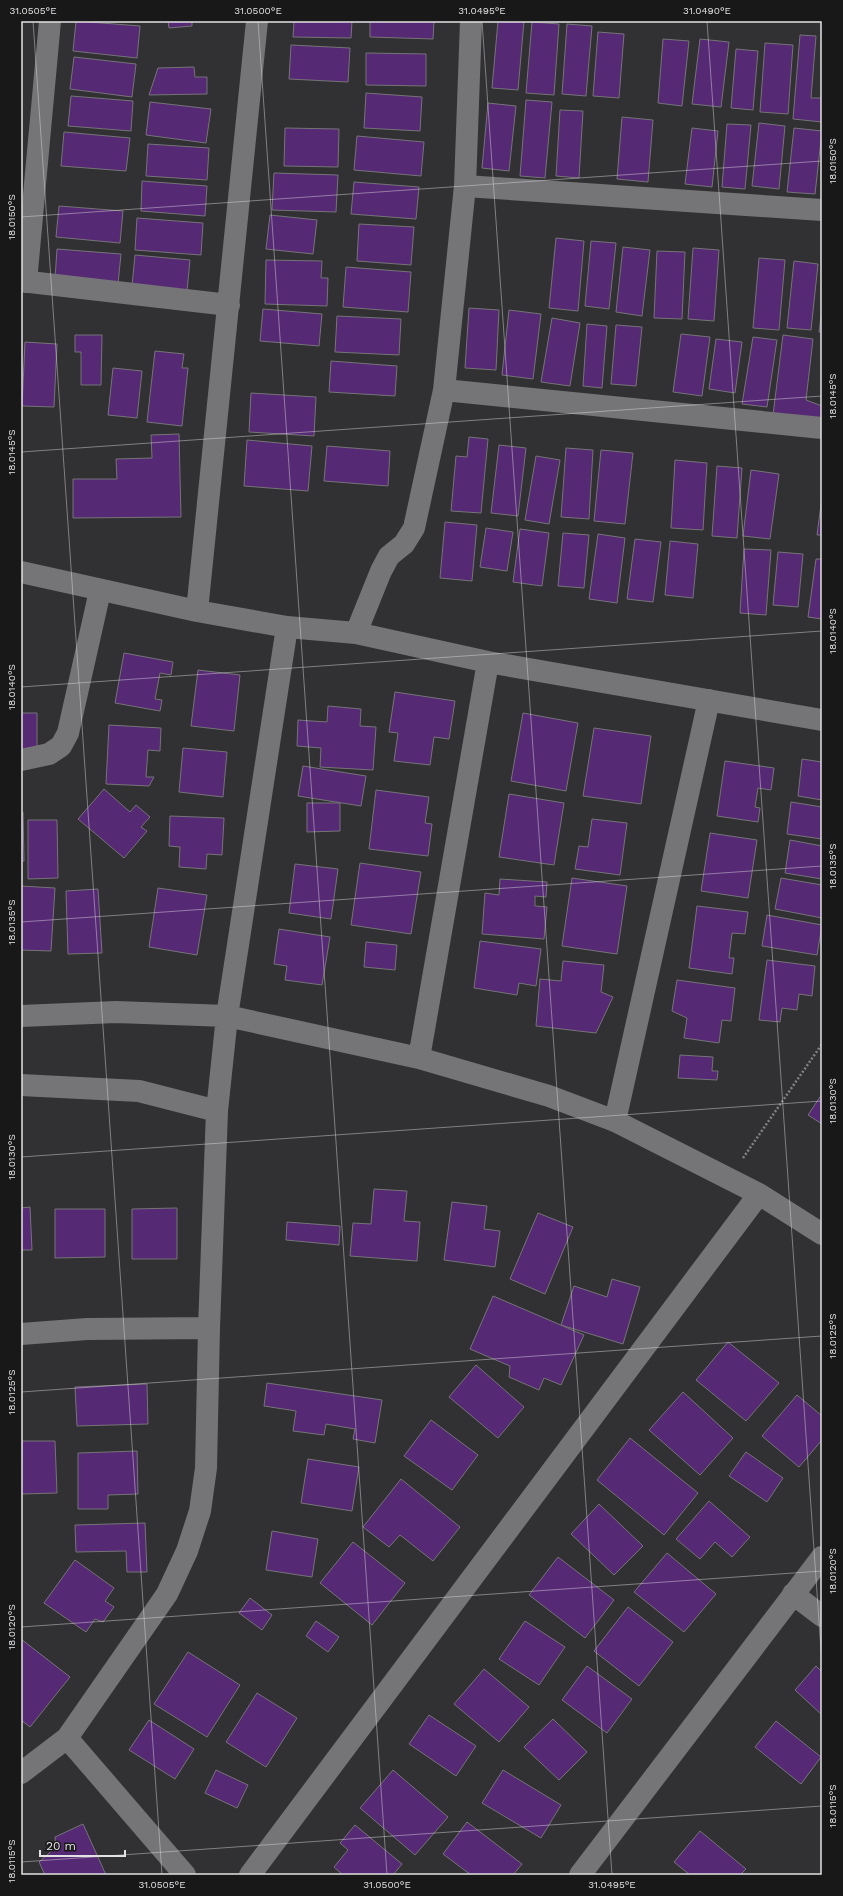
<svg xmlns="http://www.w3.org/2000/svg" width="843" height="1896" viewBox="0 0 843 1896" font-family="'Work Sans',sans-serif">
<rect width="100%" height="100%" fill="#313032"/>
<path fill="#562975" stroke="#757477" d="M 76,21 L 140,26 L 137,58 L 73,51 Z
M 168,21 L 192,21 L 192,26 L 169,28 Z
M 294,21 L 352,21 L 351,38 L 293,37 Z
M 370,21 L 434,21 L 433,39 L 370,37 Z
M 498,21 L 524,21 L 518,90 L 492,88 Z
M 532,22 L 559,24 L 554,95 L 526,93 Z
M 567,24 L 592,26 L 586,96 L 562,94 Z
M 598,32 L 624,34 L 619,98 L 593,96 Z
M 800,35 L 816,36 L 811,98 L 822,98 L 822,122 L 793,119 Z
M 663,39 L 689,41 L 682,106 L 658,103 Z
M 700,39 L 729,42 L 721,107 L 692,104 Z
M 765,43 L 793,45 L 788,114 L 760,112 Z
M 291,45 L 350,48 L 348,82 L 289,79 Z
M 736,49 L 758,51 L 753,110 L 731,108 Z
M 366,53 L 426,54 L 426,86 L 366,85 Z
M 74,57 L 136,64 L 132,97 L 70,89 Z
M 194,67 L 195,77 L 207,77 L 207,94 L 149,95 L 158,68 Z
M 366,93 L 422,97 L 420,131 L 364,128 Z
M 71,96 L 133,101 L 131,131 L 68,126 Z
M 526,100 L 552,102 L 545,178 L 520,176 Z
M 150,102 L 211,109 L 206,143 L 146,135 Z
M 488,103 L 516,106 L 509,171 L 482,168 Z
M 560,110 L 583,111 L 579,178 L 556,176 Z
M 622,117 L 653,120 L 648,182 L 617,179 Z
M 759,123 L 785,126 L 779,189 L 752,186 Z
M 727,124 L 751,125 L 745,189 L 722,187 Z
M 285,128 L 339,129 L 338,167 L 284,166 Z
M 692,128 L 718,131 L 712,187 L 685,184 Z
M 794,128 L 822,131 L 815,194 L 787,192 Z
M 64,132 L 130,138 L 126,171 L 61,166 Z
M 357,136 L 424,142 L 421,176 L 354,170 Z
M 148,144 L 209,148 L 207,180 L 146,176 Z
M 274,173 L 338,175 L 336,212 L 272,210 Z
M 142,181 L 207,186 L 205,216 L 141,211 Z
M 354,182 L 419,187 L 416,219 L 351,214 Z
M 59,206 L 123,211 L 120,243 L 56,237 Z
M 270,215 L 317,220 L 313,254 L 266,249 Z
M 137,218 L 203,223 L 201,255 L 135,250 Z
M 359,224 L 414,227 L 411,265 L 357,261 Z
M 556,238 L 584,241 L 578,311 L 549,308 Z
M 591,241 L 616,243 L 609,309 L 585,306 Z
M 623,247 L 650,250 L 642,316 L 616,312 Z
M 693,248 L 719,250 L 714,321 L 688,319 Z
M 57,249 L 121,254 L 118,284 L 55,279 Z
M 657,251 L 685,252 L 682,319 L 654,318 Z
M 135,255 L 190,260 L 187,291 L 132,286 Z
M 759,258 L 785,260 L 779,330 L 753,328 Z
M 266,260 L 322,261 L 321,278 L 328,278 L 327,306 L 265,304 Z
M 794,261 L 818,264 L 811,330 L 787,328 Z
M 346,267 L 411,272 L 408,312 L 343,307 Z
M 469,308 L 499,310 L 496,370 L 465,368 Z
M 263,309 L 322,314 L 319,346 L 260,341 Z
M 509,310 L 541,314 L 533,379 L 502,375 Z
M 822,310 L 822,332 L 819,332 Z
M 337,316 L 401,319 L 399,355 L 335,352 Z
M 552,318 L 580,323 L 570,386 L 541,382 Z
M 587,324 L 607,326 L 602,388 L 583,386 Z
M 616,325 L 642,327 L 636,386 L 611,384 Z
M 681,334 L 710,337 L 702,396 L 673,392 Z
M 75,335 L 102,335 L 101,385 L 81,385 L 81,352 L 75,352 Z
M 783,335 L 813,339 L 806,400 L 822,406 L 822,419 L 773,415 Z
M 753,337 L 777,340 L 767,407 L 742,404 Z
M 716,339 L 742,342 L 735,393 L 709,389 Z
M 25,342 L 57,344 L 54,407 L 22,406 Z
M 155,351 L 184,354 L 182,368 L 188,368 L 182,426 L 147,422 Z
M 331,361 L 397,366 L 395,396 L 329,392 Z
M 113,368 L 142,371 L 137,418 L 108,415 Z
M 251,393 L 316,397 L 314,436 L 249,432 Z
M 179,434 L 181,517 L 73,518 L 73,479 L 117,479 L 116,459 L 152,458 L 151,435 Z
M 469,437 L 488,439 L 481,513 L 451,511 L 456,456 L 467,457 Z
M 247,440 L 312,446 L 308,491 L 244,486 Z
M 499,445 L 526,448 L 518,516 L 491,513 Z
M 327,446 L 390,451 L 388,486 L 324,481 Z
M 566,448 L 593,450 L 589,519 L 561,517 Z
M 601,450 L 633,453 L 625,524 L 594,521 Z
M 536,456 L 560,460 L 549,524 L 525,520 Z
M 675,460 L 707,463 L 703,530 L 671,528 Z
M 717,466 L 742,468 L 737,538 L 712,536 Z
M 751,470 L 779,474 L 770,539 L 743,536 Z
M 822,497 L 822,535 L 817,535 Z
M 445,522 L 477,525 L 472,581 L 440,578 Z
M 486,528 L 513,532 L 507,571 L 480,567 Z
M 520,529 L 549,533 L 542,586 L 513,582 Z
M 563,533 L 589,535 L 584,588 L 558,586 Z
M 598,534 L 625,538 L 617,603 L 589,599 Z
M 635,539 L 661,542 L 653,602 L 627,599 Z
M 670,541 L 698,544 L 693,598 L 665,595 Z
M 744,549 L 771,550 L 766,615 L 740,613 Z
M 778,552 L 803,554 L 798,607 L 773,605 Z
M 816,559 L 822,559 L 822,619 L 808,617 Z
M 124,653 L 173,662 L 171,675 L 160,673 L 155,699 L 162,700 L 160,711 L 115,703 Z
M 198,670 L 240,675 L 234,731 L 191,726 Z
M 395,692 L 455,701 L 449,739 L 434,737 L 430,765 L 394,761 L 398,733 L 389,732 Z
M 328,706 L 361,709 L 360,726 L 376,727 L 373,770 L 320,767 L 321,748 L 297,746 L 298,720 L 327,722 Z
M 21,713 L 37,713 L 37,761 L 21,762 Z
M 523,713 L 578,723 L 566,791 L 511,781 Z
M 109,725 L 161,728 L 160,751 L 148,750 L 146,777 L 154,777 L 149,786 L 106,784 Z
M 594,728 L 651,736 L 641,804 L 583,796 Z
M 183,748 L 227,752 L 223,797 L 179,792 Z
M 802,759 L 822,762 L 822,800 L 798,796 Z
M 725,761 L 774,768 L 771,790 L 758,788 L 755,807 L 760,808 L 758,822 L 717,816 Z
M 303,766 L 366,776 L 361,806 L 298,796 Z
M 104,789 L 130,812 L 136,805 L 150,817 L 141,827 L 147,831 L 124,858 L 78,819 Z
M 376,790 L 429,797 L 425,823 L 432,824 L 428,856 L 369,849 Z
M 509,794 L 564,803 L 554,865 L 499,857 Z
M 791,802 L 822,807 L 822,839 L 787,834 Z
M 307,803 L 340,803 L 340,831 L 307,832 Z
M 21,812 L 23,812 L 24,861 L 21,861 Z
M 170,816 L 224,818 L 222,855 L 207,854 L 206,869 L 179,867 L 180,847 L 169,846 Z
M 592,819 L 627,823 L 620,875 L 575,869 L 579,846 L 588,847 Z
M 28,820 L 57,820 L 58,878 L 28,879 Z
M 710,833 L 757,840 L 748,898 L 701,891 Z
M 790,840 L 822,846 L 822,879 L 785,873 Z
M 360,863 L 421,872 L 411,934 L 351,925 Z
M 295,864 L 338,869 L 331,919 L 289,913 Z
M 572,878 L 627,886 L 617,954 L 562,946 Z
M 781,878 L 822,885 L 822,918 L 775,909 Z
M 500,879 L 547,882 L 546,897 L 535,896 L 535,906 L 547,907 L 544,939 L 482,934 L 485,893 L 499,895 Z
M 21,886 L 55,888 L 51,951 L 21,950 Z
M 158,888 L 207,895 L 197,955 L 149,947 Z
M 98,889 L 102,953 L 68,954 L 66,891 Z
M 697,906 L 748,912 L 745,934 L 732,933 L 729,958 L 734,958 L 732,974 L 689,968 Z
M 767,915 L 822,925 L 817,955 L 762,946 Z
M 279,929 L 330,937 L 322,985 L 285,980 L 287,966 L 274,964 Z
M 480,941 L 541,949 L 536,986 L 519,983 L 517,995 L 474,988 Z
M 366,942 L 397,945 L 395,970 L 364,967 Z
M 767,960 L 815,966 L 812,996 L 799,994 L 797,1010 L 782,1008 L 780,1022 L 759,1020 Z
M 563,961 L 604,965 L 601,992 L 613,997 L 596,1033 L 536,1026 L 540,979 L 561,981 Z
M 677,980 L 735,988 L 731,1021 L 722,1020 L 719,1043 L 684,1038 L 687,1018 L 672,1011 Z
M 680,1055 L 713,1057 L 712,1071 L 718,1071 L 717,1080 L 678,1078 Z
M 822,1094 L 822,1124 L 808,1115 Z
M 374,1189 L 407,1191 L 404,1221 L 420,1222 L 417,1261 L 350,1256 L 353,1223 L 371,1224 Z
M 452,1202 L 487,1206 L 484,1229 L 500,1231 L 495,1267 L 444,1260 Z
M 30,1207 L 32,1250 L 21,1250 L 21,1208 Z
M 177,1208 L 177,1259 L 132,1259 L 132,1209 Z
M 55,1209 L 105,1209 L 105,1257 L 55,1258 Z
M 538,1213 L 573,1227 L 545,1294 L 510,1279 Z
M 287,1222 L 340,1226 L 339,1245 L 286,1240 Z
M 612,1279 L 640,1287 L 623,1344 L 561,1325 L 574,1286 L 607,1297 Z
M 493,1296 L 584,1335 L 561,1385 L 544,1378 L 539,1390 L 509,1377 L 510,1366 L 470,1349 Z
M 728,1342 L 779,1383 L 746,1421 L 696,1380 Z
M 476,1365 L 524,1407 L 498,1438 L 449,1397 Z
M 267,1383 L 382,1400 L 375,1443 L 353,1439 L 355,1429 L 326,1424 L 324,1435 L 293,1431 L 296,1411 L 264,1406 Z
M 147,1384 L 148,1424 L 77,1426 L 75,1387 Z
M 683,1392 L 733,1438 L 700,1475 L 649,1430 Z
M 797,1395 L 822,1416 L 822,1440 L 799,1467 L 762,1436 Z
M 431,1420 L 478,1455 L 452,1490 L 404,1456 Z
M 630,1438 L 698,1493 L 664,1535 L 597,1480 Z
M 22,1441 L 55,1441 L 57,1493 L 21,1494 Z
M 137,1451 L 138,1494 L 108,1495 L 108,1509 L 78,1509 L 78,1453 Z
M 746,1452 L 783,1478 L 767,1502 L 729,1476 Z
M 308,1459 L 359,1467 L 352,1511 L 301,1503 Z
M 401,1479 L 460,1527 L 433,1561 L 400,1535 L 389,1547 L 363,1527 Z
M 709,1501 L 750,1537 L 732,1557 L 715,1542 L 700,1559 L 676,1539 Z
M 599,1504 L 643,1546 L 614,1575 L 571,1534 Z
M 145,1523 L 147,1572 L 127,1572 L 126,1551 L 76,1552 L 75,1525 Z
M 272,1531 L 318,1539 L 312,1577 L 266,1570 Z
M 353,1542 L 405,1583 L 372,1625 L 320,1583 Z
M 667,1553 L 716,1594 L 684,1632 L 634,1592 Z
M 558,1557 L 614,1600 L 585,1638 L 529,1595 Z
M 75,1560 L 114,1588 L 105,1601 L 114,1607 L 103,1622 L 95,1619 L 86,1632 L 44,1603 Z
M 250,1598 L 272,1615 L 262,1630 L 239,1613 Z
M 628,1607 L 673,1642 L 639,1686 L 594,1651 Z
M 316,1621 L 339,1637 L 328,1652 L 306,1636 Z
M 525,1621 L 565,1647 L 539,1685 L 499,1659 Z
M 21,1639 L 70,1677 L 30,1727 L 21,1720 Z
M 188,1652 L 240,1685 L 207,1737 L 154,1704 Z
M 587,1666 L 632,1699 L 607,1733 L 562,1700 Z
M 816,1666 L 822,1672 L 822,1715 L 795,1690 Z
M 484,1669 L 529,1707 L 499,1742 L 454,1704 Z
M 257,1693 L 297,1718 L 266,1767 L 226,1742 Z
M 429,1715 L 476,1746 L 456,1776 L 409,1744 Z
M 553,1719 L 587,1752 L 559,1780 L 524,1747 Z
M 149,1720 L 194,1749 L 175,1779 L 129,1750 Z
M 776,1721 L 821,1757 L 801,1784 L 755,1747 Z
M 216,1770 L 248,1785 L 237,1808 L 205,1793 Z
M 393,1770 L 448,1817 L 415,1855 L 360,1808 Z
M 503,1770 L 561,1805 L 541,1838 L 482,1803 Z
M 467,1822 L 522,1864 L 513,1875 L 471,1875 L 443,1854 Z
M 83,1824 L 106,1875 L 45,1875 L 39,1862 L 56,1847 L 55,1837 Z
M 355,1825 L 402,1864 L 393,1875 L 343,1875 L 334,1867 L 348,1850 L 340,1843 Z
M 700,1831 L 746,1869 L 740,1875 L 690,1875 L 674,1862 Z"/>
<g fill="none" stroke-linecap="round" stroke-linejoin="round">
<path stroke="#838284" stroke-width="2.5" stroke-dasharray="2 2" stroke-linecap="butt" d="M 743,1158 L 822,1044"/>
<path stroke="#757476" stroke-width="22" d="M 465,186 L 822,210
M 21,281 L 229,305
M 26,282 L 50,21
M 444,390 L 822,428
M 21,572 L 197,611 L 287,627 L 356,633 L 488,662 L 822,720
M 197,611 L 257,21
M 356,633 L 381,571 L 389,556 L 404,544 L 414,528 L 444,390 L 465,186 L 471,21
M 21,760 L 49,754 L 61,746 L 68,733 L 100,591
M 21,1016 L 116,1012 L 227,1016 L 419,1058 L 549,1096 L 615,1121 L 759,1194 L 822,1234
M 419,1058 L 488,662
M 21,1085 L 139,1091 L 217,1111
M 615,1121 L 709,700
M 21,1334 L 87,1329 L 209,1328
M 793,1594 L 822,1616
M 67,1738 L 185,1875
M 21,1773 L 67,1738 L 167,1594 L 187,1551 L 200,1511 L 206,1468 L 209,1328 L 217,1111 L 227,1016 L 287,627
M 250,1875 L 759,1194
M 580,1875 L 822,1557"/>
</g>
<path fill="none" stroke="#e2e1e3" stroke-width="1" stroke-opacity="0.45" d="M 33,21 L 162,1875M 258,21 L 387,1875M 482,21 L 612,1875M 707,21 L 822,1664M 21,217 L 822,161M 21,452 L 822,396M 21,687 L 822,631M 21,922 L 822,866M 21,1157 L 822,1101M 21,1392 L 822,1336M 21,1627 L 822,1571M 21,1862 L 822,1806"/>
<rect width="843" height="1896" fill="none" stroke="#191819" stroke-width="44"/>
<path d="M40 1850v6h85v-6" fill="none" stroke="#e2e1e3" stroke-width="2"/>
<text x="46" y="1850" font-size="12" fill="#e2e1e3" stroke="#191819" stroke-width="3" paint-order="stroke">20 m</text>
<rect x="22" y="22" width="799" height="1852" fill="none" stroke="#e2e1e3" stroke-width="1.5"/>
<g font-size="10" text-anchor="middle" fill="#e2e1e3">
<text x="33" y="14">31.0505°E</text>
<text x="258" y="14">31.0500°E</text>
<text x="482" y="14">31.0495°E</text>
<text x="707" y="14">31.0490°E</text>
<text transform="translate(832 161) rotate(-90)" y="4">18.0150°S</text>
<text transform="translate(11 217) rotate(-90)" y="4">18.0150°S</text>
<text transform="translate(832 396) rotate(-90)" y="4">18.0145°S</text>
<text transform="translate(11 452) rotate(-90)" y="4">18.0145°S</text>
<text transform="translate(832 631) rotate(-90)" y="4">18.0140°S</text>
<text transform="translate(11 687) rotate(-90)" y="4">18.0140°S</text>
<text transform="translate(832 866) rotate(-90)" y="4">18.0135°S</text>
<text transform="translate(11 922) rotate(-90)" y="4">18.0135°S</text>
<text transform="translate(832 1101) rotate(-90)" y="4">18.0130°S</text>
<text transform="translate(11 1157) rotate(-90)" y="4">18.0130°S</text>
<text transform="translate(832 1336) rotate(-90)" y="4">18.0125°S</text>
<text transform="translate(11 1392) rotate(-90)" y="4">18.0125°S</text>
<text transform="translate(832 1571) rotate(-90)" y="4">18.0120°S</text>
<text transform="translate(11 1627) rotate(-90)" y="4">18.0120°S</text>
<text transform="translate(832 1806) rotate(-90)" y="4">18.0115°S</text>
<text transform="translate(11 1861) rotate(-90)" y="4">18.0115°S</text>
<text x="162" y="1888">31.0505°E</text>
<text x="387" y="1888">31.0500°E</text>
<text x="612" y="1888">31.0495°E</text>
</g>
</svg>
